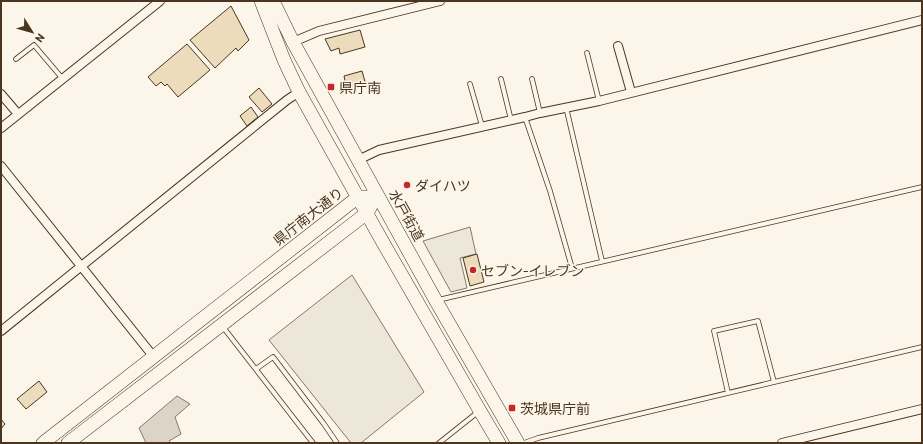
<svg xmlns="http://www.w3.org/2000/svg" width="923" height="444" viewBox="0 0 923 444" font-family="Barlow,'Noto Sans JP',sans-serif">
<rect width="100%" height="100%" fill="#fbf6e9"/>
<path fill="#ede7d9" stroke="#887966" d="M 470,227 L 476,254 L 460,258 L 467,288 L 451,292 L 423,241 Z
M 352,275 L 424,392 L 361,443 L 351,443 L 269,340 Z"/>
<path fill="#dcd4c6" stroke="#887966" d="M 177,396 L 190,404 L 175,417 L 181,434 L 169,441 L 170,443 L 146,443 L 139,428 Z"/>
<path fill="#ecdcbc" stroke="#4a3520" d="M 231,6 L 249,40 L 238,51 L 236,48 L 215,68 L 190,40 Z
M 360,30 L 365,47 L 340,54 L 339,48 L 331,51 L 325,39 Z
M 187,44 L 210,70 L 178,97 L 167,84 L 165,86 L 161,82 L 156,86 L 148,77 Z
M 362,71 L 366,85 L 347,90 L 344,76 Z
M 259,88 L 272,104 L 262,112 L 249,97 Z
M 251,107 L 258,117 L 247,126 L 240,116 Z
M 477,254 L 484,282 L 470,286 L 463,258 Z
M 39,381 L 47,392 L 26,409 L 17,399 Z
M 1,419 L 5,424 L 1,429 Z"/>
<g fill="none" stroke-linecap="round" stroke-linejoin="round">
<defs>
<path id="lane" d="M 587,53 L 599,101
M 16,59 L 34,45 L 62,78
M 501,79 L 511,120
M 532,79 L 540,113
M 470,84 L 482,126
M 566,107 L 602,261
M 525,117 L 550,191 L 572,268
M 438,300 L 922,187
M 223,327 L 313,443
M 256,369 L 273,357 L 324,424 L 337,443
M 728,393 L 714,331 L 758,321 L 774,382
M 439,443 L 478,412
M 524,443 L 538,438 L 922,347"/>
<path id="street" d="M 293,42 L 319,31 L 440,1
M 618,46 L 631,92
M 1,94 L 18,114
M 1,128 L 160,1
M 358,160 L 379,150 L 525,117 L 540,113 L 599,101 L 922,20
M 1,166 L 153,356
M 1,331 L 287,100 L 299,92
M 782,443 L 922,409"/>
<path id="primary" d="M 261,1 L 284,60 L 299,92 L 381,239 L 480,411 L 499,443
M 273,1 L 293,42 L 436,301 L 518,443
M 43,443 L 339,212 L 358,197 L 367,197
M 68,443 L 367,213 L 371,206"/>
</defs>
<use href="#lane" stroke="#4a3520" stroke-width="5.5"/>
<use href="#street" stroke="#4a3520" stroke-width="10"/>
<use href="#primary" stroke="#4a3520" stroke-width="14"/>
<use href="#lane" stroke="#fbf6e9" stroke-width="4"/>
<use href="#street" stroke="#fbf6e9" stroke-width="8"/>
<use href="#primary" stroke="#fbf6e9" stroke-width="13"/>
</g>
<g fill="#c62828" stroke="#fbf6e9" stroke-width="1.5">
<rect x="327" y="83" width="8" height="8" rx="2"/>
<circle cx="407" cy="185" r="4"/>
<circle cx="473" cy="270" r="4"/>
<rect x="508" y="404" width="8" height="8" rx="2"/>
</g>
<g text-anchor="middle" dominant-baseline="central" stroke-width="3" stroke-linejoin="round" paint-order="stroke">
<g font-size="14" fill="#4a3520" stroke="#fbf6e9" text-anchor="start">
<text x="339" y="87">県庁南</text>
<text x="415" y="185">ダイハツ</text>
<text x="481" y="270">セブン-イレブン</text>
<text x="520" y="408">茨城県庁前</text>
</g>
<g font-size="14" fill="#4a3520" stroke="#fbf6e9">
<text transform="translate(407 215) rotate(61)">水戸街道</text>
<text transform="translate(308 216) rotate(-38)">県庁南大通り</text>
</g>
</g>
<rect width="923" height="444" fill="none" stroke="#4a3520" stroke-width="4"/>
<g transform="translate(32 32) rotate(127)" stroke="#fbf6e9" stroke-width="3" paint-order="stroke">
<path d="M0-3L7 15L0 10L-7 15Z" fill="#4a3520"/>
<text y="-6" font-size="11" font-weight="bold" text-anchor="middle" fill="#4a3520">N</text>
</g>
</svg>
